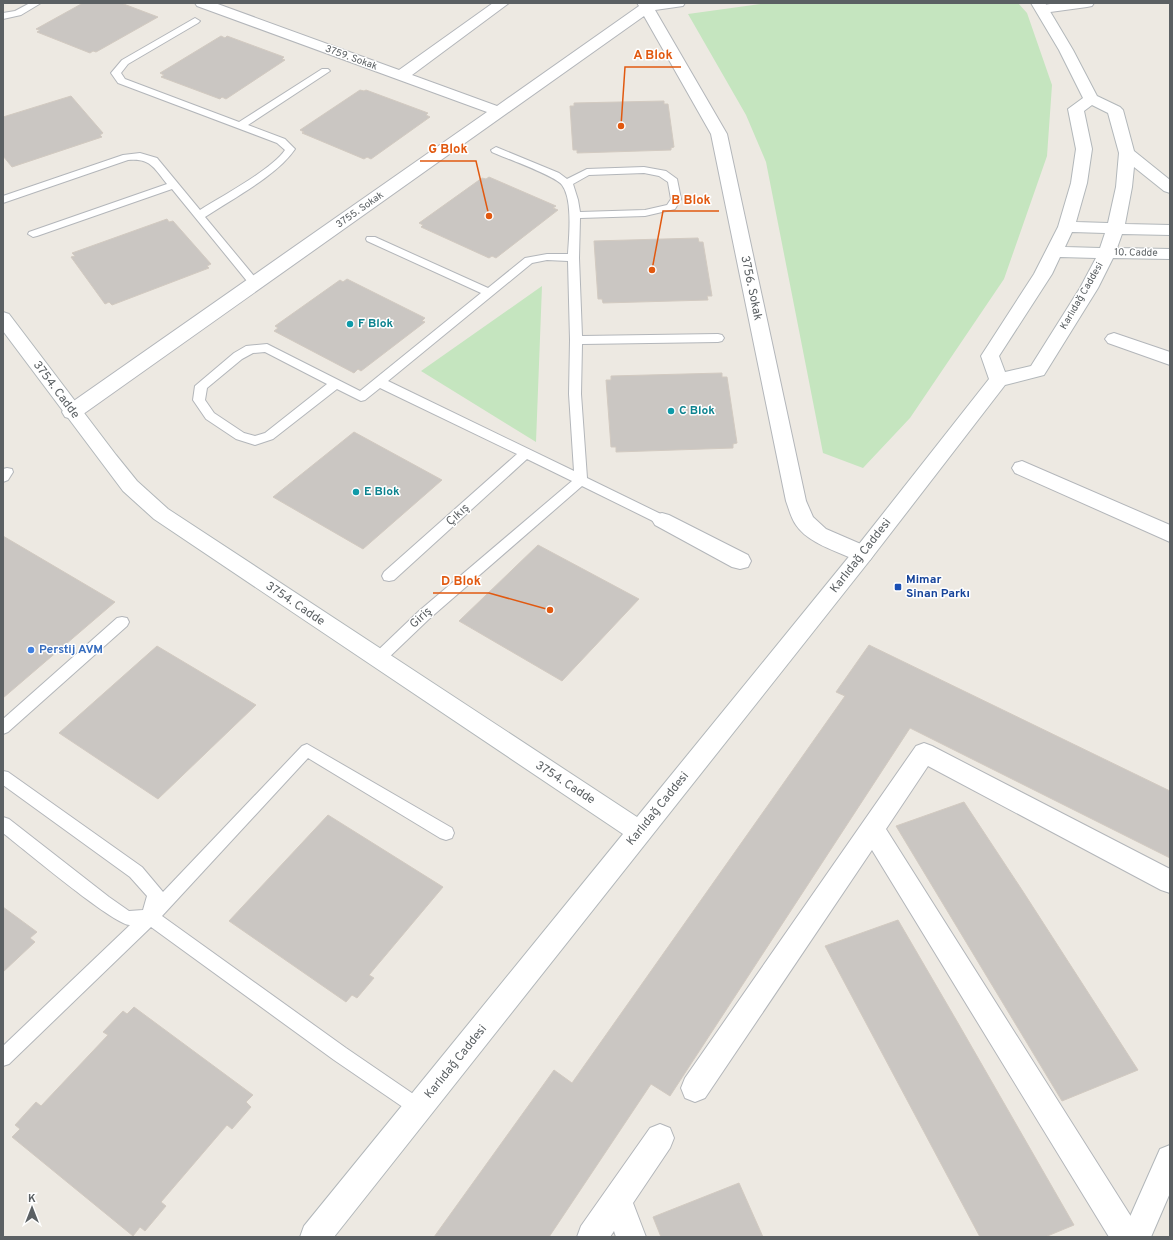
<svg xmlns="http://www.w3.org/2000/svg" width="1173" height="1240" viewBox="0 0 1173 1240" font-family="Overpass,sans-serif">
<rect width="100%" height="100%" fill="#ede9e2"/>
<path fill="#c5e5bf" d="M 768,3 L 1018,3 L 1027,13 L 1052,85 L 1047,156 L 1004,279 L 910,418 L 863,468 L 823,453 L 766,162 L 746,115 L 688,14 Z
M 542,286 L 536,442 L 421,371 Z"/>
<path fill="#cac6c2" stroke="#d2cac1" d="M 83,3 L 121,3 L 158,17 L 96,52 L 93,51 L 90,53 L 37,32 L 40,30 L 36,29 Z
M 221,36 L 225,38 L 227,36 L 284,57 L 282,59 L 285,60 L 226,99 L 222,97 L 220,99 L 161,77 L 164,75 L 160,73 Z
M 360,90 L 364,91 L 366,90 L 428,113 L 426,115 L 430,117 L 371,159 L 367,157 L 364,159 L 302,133 L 304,132 L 300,130 Z
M 71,96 L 103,133 L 100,135 L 102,137 L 12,167 L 3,156 L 3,117 Z
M 664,101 L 664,104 L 668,104 L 674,147 L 671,148 L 671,150 L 577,153 L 577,150 L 573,150 L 570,106 L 574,106 L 574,103 Z
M 489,177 L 556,206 L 553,208 L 558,210 L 496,258 L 492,256 L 489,258 L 421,227 L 423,225 L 419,223 L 482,178 L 486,179 Z
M 167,219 L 169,222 L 173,221 L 211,264 L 207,266 L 209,268 L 112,305 L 109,302 L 105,304 L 71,257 L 75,256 L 72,253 Z
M 698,238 L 699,242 L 703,242 L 712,296 L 707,296 L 708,300 L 603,303 L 602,299 L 598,299 L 594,241 Z
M 347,279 L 425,318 L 422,321 L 425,322 L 361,371 L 358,369 L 354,373 L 274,331 L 278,328 L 275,326 L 340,280 L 343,282 Z
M 722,373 L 722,377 L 727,377 L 737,443 L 733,444 L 733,448 L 616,452 L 616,447 L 611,447 L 606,380 L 611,380 L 611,376 Z
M 354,432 L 442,480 L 363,549 L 273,497 Z
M 3,536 L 115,602 L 3,698 Z
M 538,545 L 639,599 L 562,681 L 459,621 Z
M 869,645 L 1170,791 L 1170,858 L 910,728 L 670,1096 L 651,1084 L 549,1237 L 434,1237 L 554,1070 L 572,1083 L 845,696 L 836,692 Z
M 157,646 L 256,705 L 158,799 L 59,733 Z
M 964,802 L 1024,893 L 1138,1070 L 1062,1101 L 896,826 Z
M 328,815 L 443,887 L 369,975 L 374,978 L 357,998 L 352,995 L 346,1002 L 229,921 Z
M 3,907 L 37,932 L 30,938 L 35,942 L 3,972 Z
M 898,920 L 958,1023 L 1074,1225 L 1045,1237 L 980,1237 L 825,946 Z
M 134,1007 L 253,1095 L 246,1102 L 251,1107 L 232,1129 L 227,1125 L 161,1202 L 166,1206 L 145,1231 L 140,1227 L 133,1236 L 12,1137 L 20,1129 L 15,1125 L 36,1102 L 41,1106 L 108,1035 L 103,1032 L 123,1011 L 127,1014 Z
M 739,1183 L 763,1237 L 661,1237 L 653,1217 Z"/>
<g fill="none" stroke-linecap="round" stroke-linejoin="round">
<defs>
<path id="lane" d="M 30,3 L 41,3 L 21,15 L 3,19 L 3,13 L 15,11 Z
M 195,18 L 200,21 L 198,23 L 128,64 L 121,73 L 125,79 L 239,122 L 322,69 L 328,69 L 330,71 L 248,125 L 285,139 L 295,149 C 278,175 232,199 205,217 L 259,282 L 261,284 L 259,286 L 251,286 L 172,189 L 37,236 L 33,237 L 28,234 L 29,232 L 167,184 C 154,168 151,158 128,160 L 3,203 L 3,196 L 123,155 L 140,153 L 157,158 L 200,210 C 222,196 271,170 285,150 L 277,143 L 118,83 L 111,73 L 122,60 Z
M 496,147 L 559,173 L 567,179 L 587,169 L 644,167 L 666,171 L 677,179 L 681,199 L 675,209 L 645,216 L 580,218 L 579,258 L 582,336 L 718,334 L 722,335 L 724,338 L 722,341 L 718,342 L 582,344 L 581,394 L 587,478 L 667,517 L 669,520 L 667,523 L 662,525 L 657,523 L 582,486 L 429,619 L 383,663 L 378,665 L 373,663 L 371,659 L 373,655 L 419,611 L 572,481 L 527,459 L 394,580 L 389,581 L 384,580 L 382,576 L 384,572 L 517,454 L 380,388 L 365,400 L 361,401 L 337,389 L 273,439 L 255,445 L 236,439 L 206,419 L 193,400 L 195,386 L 234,353 L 246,346 L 267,344 L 360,391 L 481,293 L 367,241 L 366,239 L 367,237 L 375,237 L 488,288 L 525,258 L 547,254 L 568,254 C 569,237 573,199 562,185 C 556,176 505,158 492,152 L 491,150 ZM 644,173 L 659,176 L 668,182 L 671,199 L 667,205 L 645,210 L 580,212 L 578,200 L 573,184 L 589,175 ZM 547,260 L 568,261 L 570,340 L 569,394 L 574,471 L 388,381 L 532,263 ZM 265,352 L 327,384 L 265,433 L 255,436 L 244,433 L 214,413 L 205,400 L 207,388 L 242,359 L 253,353 Z
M 7,468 L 12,469 L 13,472 L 8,480 L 3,482 L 3,469 Z
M 122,617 L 127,618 L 129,622 L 127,626 L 8,732 L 3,734 L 3,719 L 117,618 Z
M 307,744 L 452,828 L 454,833 L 452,838 L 446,840 L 440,838 L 308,758 L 162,916 L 346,1048 L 425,1102 L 428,1108 L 425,1114 L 419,1117 L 413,1114 L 334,1060 L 151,927 L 9,1064 L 3,1066 L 3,1046 L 130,925 C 115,926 21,847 3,833 L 3,817 L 9,819 L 109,897 L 129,911 L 143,910 L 147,896 L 130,877 L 3,785 L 3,771 L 8,772 L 142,867 L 163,892 L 302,746 Z"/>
<path id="street" d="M 195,3 L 215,3 L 399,70 L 493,3 L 509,3 L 412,75 L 497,106 L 639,6 L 637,3 L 685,3 L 683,6 L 655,10 L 727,134 L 806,501 L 813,517 L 826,529 L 870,548 L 874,554 L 870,560 L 863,562 L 856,560 C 836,551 808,543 796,525 C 791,518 789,509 786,501 L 711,134 L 644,16 L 79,417 L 72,419 L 65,417 L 62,412 L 65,407 L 487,112 L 197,6 Z
M 1056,3 L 1094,3 L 1092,6 L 1087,7 L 1043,13 L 1038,12 L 1036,9 L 1038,6 Z
M 1114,333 L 1170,352 L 1170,365 L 1108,343 L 1105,339 L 1108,335 Z
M 1022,461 L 1170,525 L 1170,542 L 1015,473 L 1012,468 L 1015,463 Z
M 662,513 L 669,515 L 748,555 L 751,561 L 748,567 L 740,569 L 732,567 L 655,525 L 652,520 L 655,515 Z
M 924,743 L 932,746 L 1170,869 L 1170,893 L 1161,890 L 928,766 L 886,829 L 1137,1226 L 1141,1237 L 1109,1237 L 872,850 L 705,1098 L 695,1102 L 685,1098 L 681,1088 L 685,1078 L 916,746 Z
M 660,1124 L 670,1128 L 674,1138 L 670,1148 L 633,1203 L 646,1237 L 616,1237 L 614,1231 L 610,1237 L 577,1237 L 581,1226 L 650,1128 Z"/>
<path id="secondary" d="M 1031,3 L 1045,3 L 1073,50 L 1097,96 L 1120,107 L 1123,110 L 1134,151 L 1170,180 L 1170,193 L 1164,191 L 1134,167 L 1132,187 L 1125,224 L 1170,225 L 1170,235 L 1122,234 L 1117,248 L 1170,249 L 1170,259 L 1113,258 L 1098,288 L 1044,375 L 1005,385 L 870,560 L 334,1237 L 300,1237 L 304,1226 L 623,834 L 154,519 L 123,491 L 3,331 L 3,312 L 9,314 L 116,455 L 137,481 L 168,509 L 637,817 L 856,548 L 989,379 L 981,356 L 1034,274 L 1058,227 L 1071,183 L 1076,149 L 1068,109 L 1083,98 L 1059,50 ZM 1092,105 L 1108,113 L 1119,153 L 1116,187 L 1108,223 L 1076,222 L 1087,183 L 1092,149 L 1084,111 ZM 1072,232 L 1105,233 L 1100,248 L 1065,247 ZM 1060,257 L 1096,258 L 1080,288 L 1031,366 L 1005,372 L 999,356 L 1052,274 Z
M 1170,1145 L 1170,1193 L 1151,1237 L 1121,1237 L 1160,1149 Z"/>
</defs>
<use href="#lane" stroke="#b3b6ba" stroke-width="2"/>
<use href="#street" stroke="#b3b6ba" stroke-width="2"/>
<use href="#secondary" stroke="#b2b7ba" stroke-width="2"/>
<use href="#lane" fill="#fff" fill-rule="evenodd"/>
<use href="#street" fill="#fff" fill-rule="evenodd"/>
<use href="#secondary" fill="#fff" fill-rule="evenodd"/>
</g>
<g fill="#0f9aa8" stroke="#fff" stroke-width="1.5">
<circle cx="350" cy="324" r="4"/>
<circle cx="671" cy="411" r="4"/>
<circle cx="356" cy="492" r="4"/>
</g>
<rect fill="#1a4fb4" stroke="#fff" stroke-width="1.5" x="894" y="583" width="8" height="8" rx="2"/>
<circle fill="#3f7fe0" stroke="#fff" stroke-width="1.5" cx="31" cy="650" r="4"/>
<g text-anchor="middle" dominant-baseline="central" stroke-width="3" stroke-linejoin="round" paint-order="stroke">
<g font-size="10" fill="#5b6063" stroke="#fff">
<text transform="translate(351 58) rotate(20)">3759. Sokak</text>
<text transform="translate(360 210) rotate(-35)">3755. Sokak</text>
<text transform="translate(1136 253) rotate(1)">10. Cadde</text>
<text transform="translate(1082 296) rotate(-60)">Karlıdağ Caddesi</text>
</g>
<g font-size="12" fill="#5b6063" stroke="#fff">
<text transform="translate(751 288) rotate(78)">3756. Sokak</text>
<text transform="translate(56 390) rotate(53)">3754. Cadde</text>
<text transform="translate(458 515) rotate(-42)">Çıkış</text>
<text transform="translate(861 556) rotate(-52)">Karlıdağ Caddesi</text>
<text transform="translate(295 604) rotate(34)">3754. Cadde</text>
<text transform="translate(421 618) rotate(-43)">Giriş</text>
<text transform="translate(565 783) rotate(33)">3754. Cadde</text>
<text transform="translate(658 809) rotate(-51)">Karlıdağ Caddesi</text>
<text transform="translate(456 1062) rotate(-51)">Karlıdağ Caddesi</text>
</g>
<g font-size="12" font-weight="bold" fill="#0d838f" stroke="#fff" text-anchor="start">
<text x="358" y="324">F Blok</text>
<text x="679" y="411">C Blok</text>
<text x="364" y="492">E Blok</text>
</g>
<g font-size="12" font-weight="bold" fill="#164399" stroke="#fff" text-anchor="start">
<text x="906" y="580">Mimar<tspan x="906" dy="14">Sinan Parkı</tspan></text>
</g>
<g font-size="12" font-weight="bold" fill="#366cbe" stroke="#fff" text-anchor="start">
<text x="39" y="650">Perstij AVM</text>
</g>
</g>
<path fill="none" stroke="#e15910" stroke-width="1.5" d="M621 126L625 67H681M489 216L476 161H420M652 270L663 211H719M550 610L489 593H433"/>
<g fill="#e15910" stroke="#fff" stroke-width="1.5">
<circle cx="621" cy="126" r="4"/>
<circle cx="489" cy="216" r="4"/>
<circle cx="652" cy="270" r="4"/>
<circle cx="550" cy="610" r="4"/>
</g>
<g font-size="13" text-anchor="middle" font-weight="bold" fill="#e15910" stroke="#fff" stroke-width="3" stroke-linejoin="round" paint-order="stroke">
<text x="653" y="59">A Blok</text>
<text x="448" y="153">G Blok</text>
<text x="691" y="204">B Blok</text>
<text x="461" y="585">D Blok</text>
</g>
<rect width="1173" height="1240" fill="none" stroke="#5b6063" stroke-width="8"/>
<g transform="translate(32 1208)" stroke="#ffffff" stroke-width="3" paint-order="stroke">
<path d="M0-3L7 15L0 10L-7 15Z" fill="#5b6063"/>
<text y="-6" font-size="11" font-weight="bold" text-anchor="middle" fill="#5b6063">K</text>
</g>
</svg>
